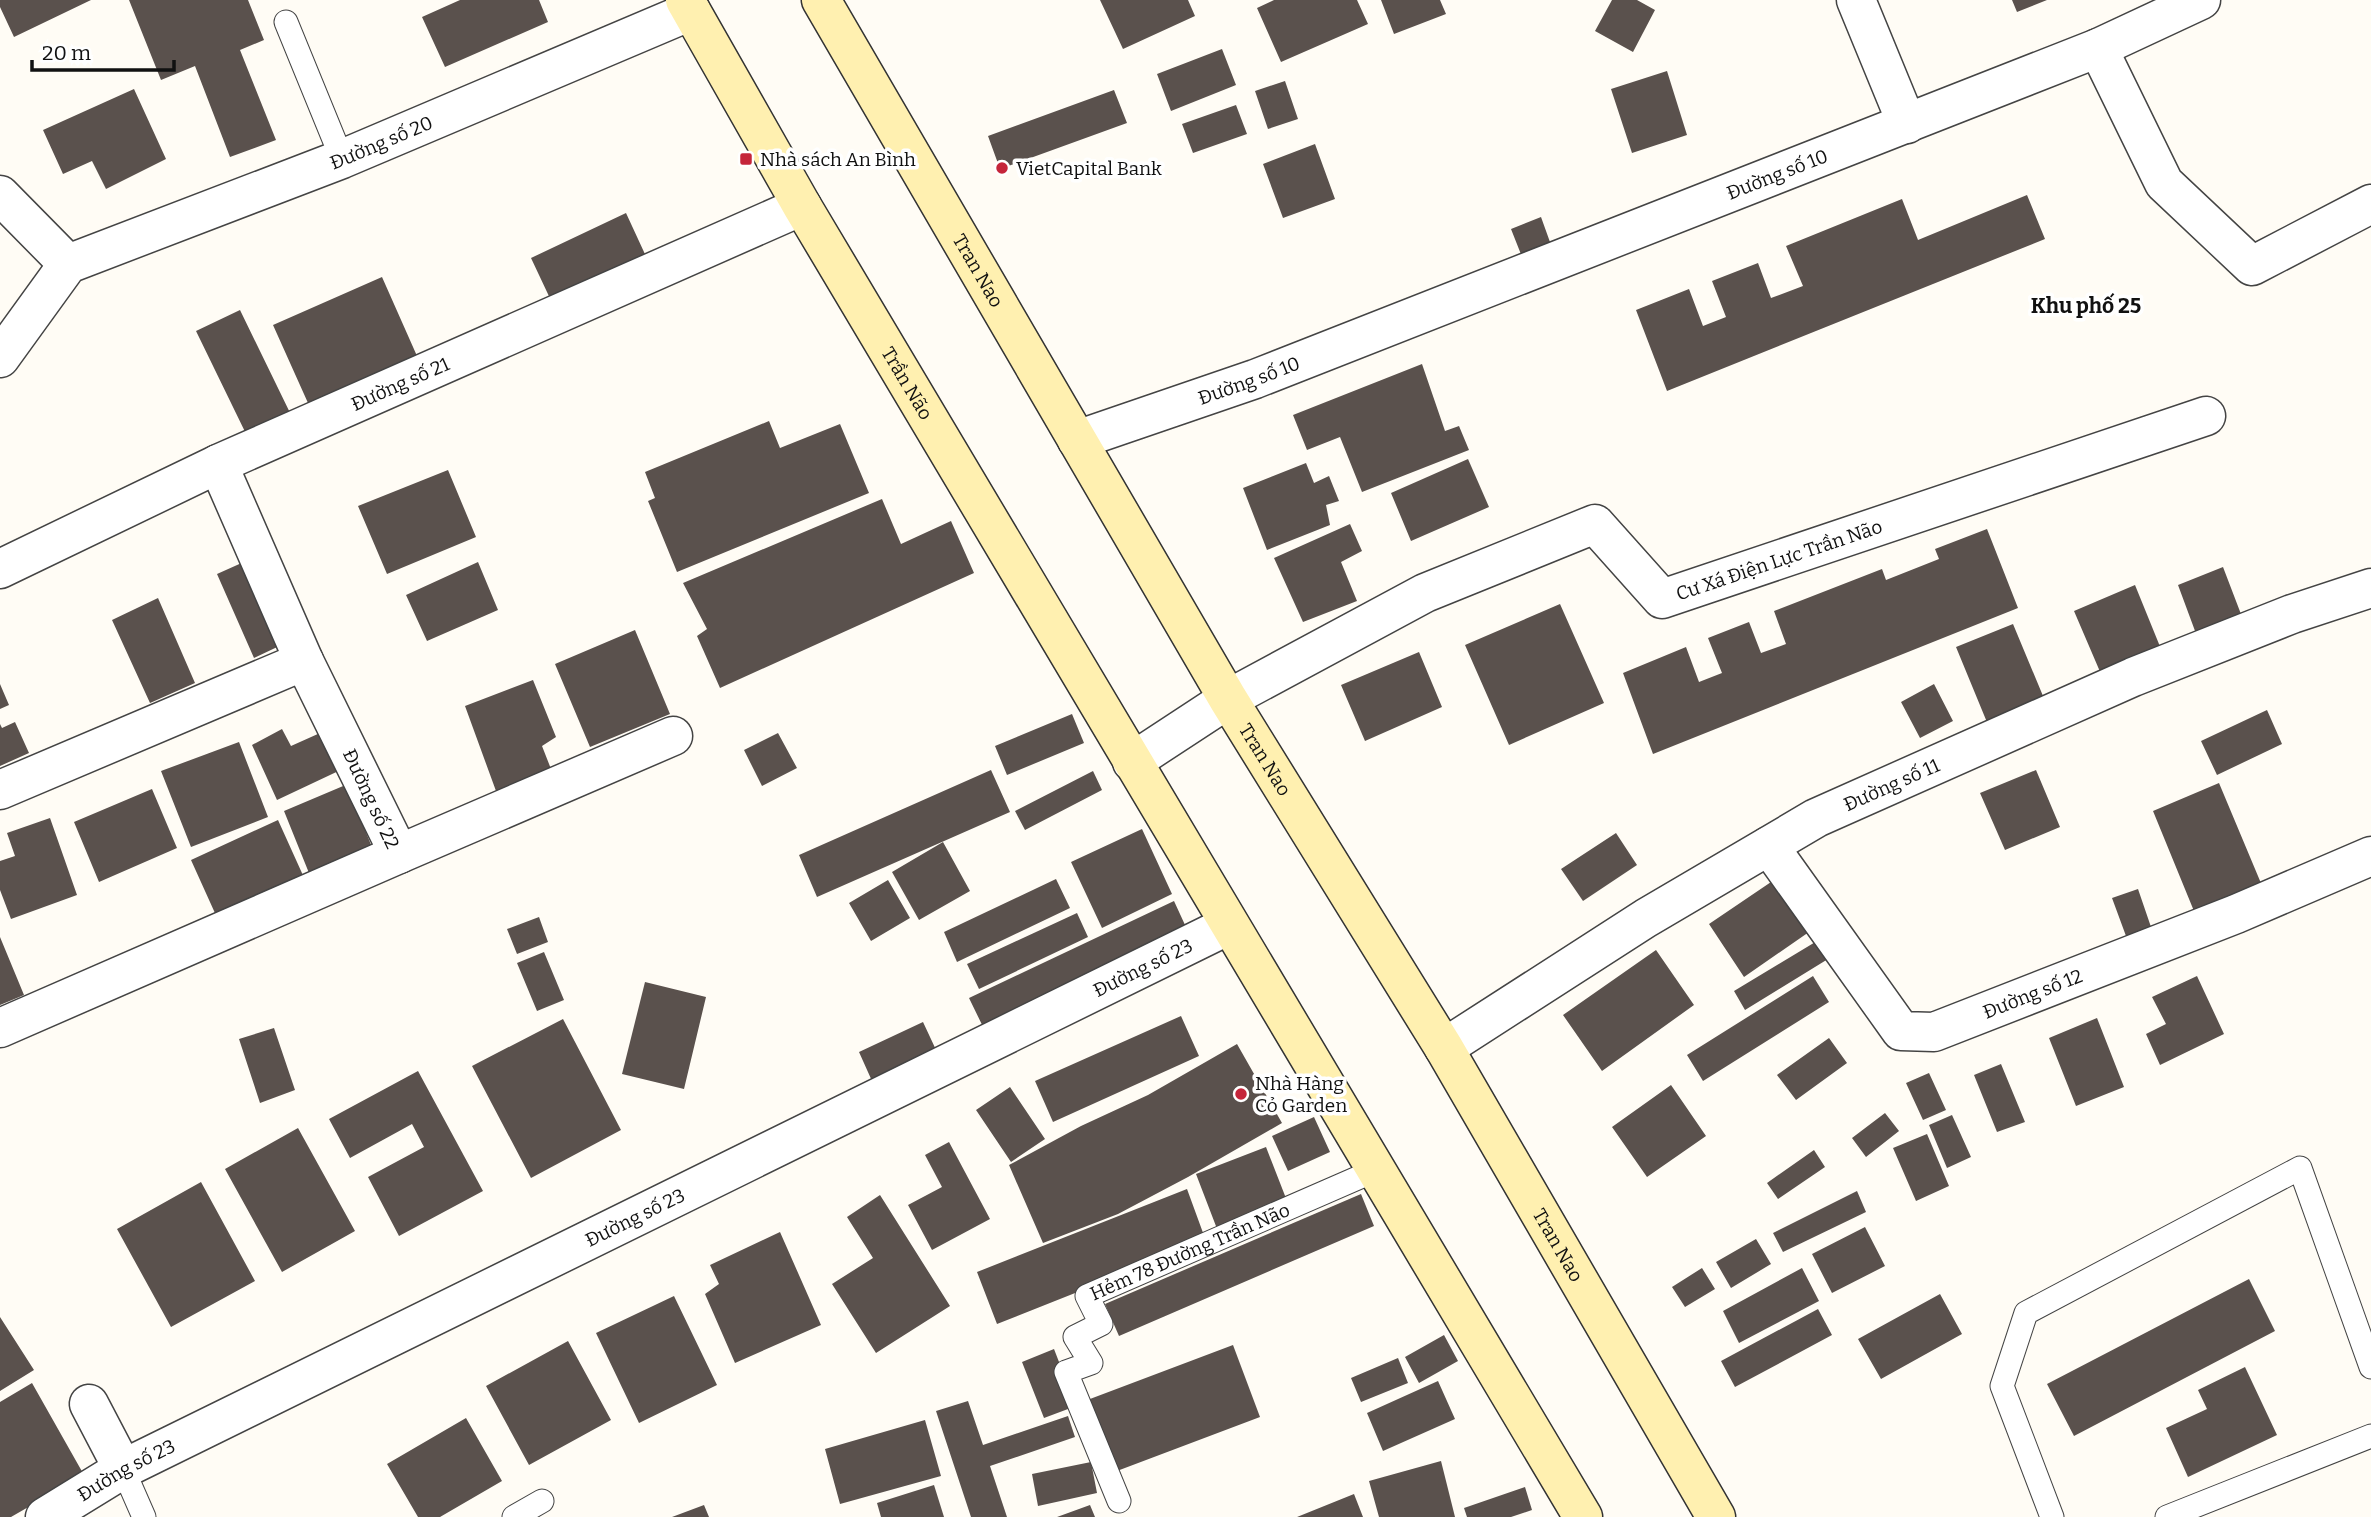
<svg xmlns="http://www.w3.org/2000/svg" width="2371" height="1517" viewBox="0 0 2371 1517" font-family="Bitter,serif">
<rect width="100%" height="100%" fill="#fffcf5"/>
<path fill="#5a514d" d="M 0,0 L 91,0 L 14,37 L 0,7 Z
M 129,0 L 248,0 L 264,40 L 240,50 L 276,140 L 230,157 L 195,66 L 161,80 Z
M 460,0 L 539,0 L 548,22 L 445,67 L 422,17 Z
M 1100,0 L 1188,0 L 1195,16 L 1123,49 Z
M 1274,0 L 1357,0 L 1368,24 L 1281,62 L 1257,8 Z
M 1381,0 L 1440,0 L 1446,14 L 1394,34 Z
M 1612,0 L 1637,0 L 1655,10 L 1633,52 L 1595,31 Z
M 2012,0 L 2047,0 L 2017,12 Z
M 1222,49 L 1236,85 L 1171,111 L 1157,74 Z
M 1667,71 L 1687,135 L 1632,153 L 1611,89 Z
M 1285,81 L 1298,119 L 1268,129 L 1255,91 Z
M 134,89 L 166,159 L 106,189 L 92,161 L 63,174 L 43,130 Z
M 1114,90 L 1127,123 L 1000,169 L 988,136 Z
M 1236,105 L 1247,134 L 1193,153 L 1182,124 Z
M 1315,144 L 1335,199 L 1283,218 L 1263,164 Z
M 2027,195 L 2045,239 L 1667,391 L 1636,310 L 1689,289 L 1703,326 L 1726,317 L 1712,281 L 1758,263 L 1771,298 L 1803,286 L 1786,246 L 1902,199 L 1918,240 Z
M 626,213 L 650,265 L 555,309 L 531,258 Z
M 1541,217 L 1555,256 L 1526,267 L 1511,229 Z
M 382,277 L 417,356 L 308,403 L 273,325 Z
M 240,310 L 294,421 L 250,442 L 196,331 Z
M 1422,364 L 1445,431 L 1459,426 L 1469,450 L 1362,492 L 1340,437 L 1307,450 L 1293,415 Z
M 769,421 L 780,448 L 840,424 L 869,493 L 677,572 L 648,501 L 655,498 L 645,472 Z
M 1468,459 L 1489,507 L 1411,541 L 1391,493 Z
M 1306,463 L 1314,483 L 1329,476 L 1339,501 L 1326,505 L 1330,525 L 1267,550 L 1243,488 Z
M 448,470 L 476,537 L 387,574 L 358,506 Z
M 882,499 L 901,544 L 951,521 L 974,573 L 720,688 L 697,636 L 707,629 L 683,583 Z
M 1350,524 L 1362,551 L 1341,562 L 1357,601 L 1303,622 L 1274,558 Z
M 1987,529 L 2018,608 L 1653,754 L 1623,673 L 1686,647 L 1699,682 L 1722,673 L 1708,638 L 1749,622 L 1761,653 L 1786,644 L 1774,611 L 1882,569 L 1886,580 L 1939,559 L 1935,549 Z
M 255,557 L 292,640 L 254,658 L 217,574 Z
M 478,562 L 498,610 L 427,641 L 406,595 Z
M 2223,567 L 2244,622 L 2198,639 L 2178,585 Z
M 2135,585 L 2161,649 L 2101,674 L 2074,611 Z
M 158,598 L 195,683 L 150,703 L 112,620 Z
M 1560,604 L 1604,703 L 1509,745 L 1465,645 Z
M 2013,624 L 2048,708 L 1991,732 L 1956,647 Z
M 635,630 L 670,714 L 590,747 L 555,664 Z
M 1419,652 L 1442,707 L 1365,741 L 1341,685 Z
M 533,680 L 556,737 L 542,746 L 551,769 L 496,791 L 465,706 Z
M 0,684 L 9,705 L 0,709 Z
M 1934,684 L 1953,721 L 1920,738 L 1901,702 Z
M 2267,710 L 2282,744 L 2217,775 L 2201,741 Z
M 1072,714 L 1084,743 L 1007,775 L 995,746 Z
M 15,722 L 29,753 L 0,766 L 0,724 L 2,728 Z
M 282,729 L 291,746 L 329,729 L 347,767 L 277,800 L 252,745 Z
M 778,733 L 797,768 L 762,786 L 744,750 Z
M 239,742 L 268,817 L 191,847 L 161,771 Z
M 991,770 L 1010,812 L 817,897 L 799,855 Z
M 2036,770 L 2060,827 L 2005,850 L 1980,793 Z
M 1093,771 L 1102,790 L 1025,830 L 1015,811 Z
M 355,781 L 356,808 L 374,852 L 311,878 L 284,811 Z
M 2219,783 L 2263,888 L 2196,916 L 2153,811 Z
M 152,789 L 177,848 L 99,882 L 74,822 Z
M 50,818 L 77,895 L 11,919 L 0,890 L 0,861 L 15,856 L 7,833 Z
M 278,820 L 306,882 L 219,922 L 191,860 Z
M 1142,829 L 1172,894 L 1102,928 L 1071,862 Z
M 1616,833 L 1637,865 L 1583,901 L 1561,869 Z
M 943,842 L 970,891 L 919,920 L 892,872 Z
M 1056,879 L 1070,908 L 957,962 L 944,932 Z
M 888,880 L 910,918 L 871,941 L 849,903 Z
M 1774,880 L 1809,932 L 1744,977 L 1709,924 Z
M 2138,889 L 2151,927 L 2126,936 L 2112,898 Z
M 1174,901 L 1191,938 L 987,1035 L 969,998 Z
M 1077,913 L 1088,937 L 979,989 L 967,964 Z
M 539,917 L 548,942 L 517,954 L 507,929 Z
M 0,937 L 24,995 L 0,1005 Z
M 1817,941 L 1828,959 L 1745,1010 L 1734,991 Z
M 1656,950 L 1694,1005 L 1602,1071 L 1563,1015 Z
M 544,952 L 564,1000 L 537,1011 L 517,963 Z
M 1813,976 L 1829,1002 L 1703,1081 L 1687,1055 Z
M 2197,976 L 2224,1034 L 2160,1065 L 2146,1034 L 2166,1024 L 2152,997 Z
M 645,982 L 706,997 L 684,1089 L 622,1074 Z
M 1181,1016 L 1199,1056 L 1053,1122 L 1035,1081 Z
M 2097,1018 L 2124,1087 L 2076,1106 L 2049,1038 Z
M 563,1019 L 621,1130 L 531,1178 L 472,1066 Z
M 923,1022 L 937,1052 L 872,1081 L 859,1052 Z
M 274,1028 L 295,1090 L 260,1103 L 239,1039 Z
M 1829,1038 L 1847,1063 L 1796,1100 L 1777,1075 Z
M 1237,1044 L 1282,1123 L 1188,1177 L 1118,1214 L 1043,1243 L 1009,1165 L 1081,1126 L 1148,1095 Z
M 2001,1064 L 2025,1122 L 1997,1132 L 1974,1075 Z
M 418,1071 L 483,1191 L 399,1236 L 368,1177 L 424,1147 L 412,1124 L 350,1158 L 329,1119 Z
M 1929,1073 L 1946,1110 L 1923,1120 L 1906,1083 Z
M 1671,1085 L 1706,1136 L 1647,1177 L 1612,1127 Z
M 1010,1087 L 1045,1139 L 1011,1162 L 976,1110 Z
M 1885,1113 L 1899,1131 L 1866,1157 L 1852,1138 Z
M 1952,1115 L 1971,1157 L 1947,1168 L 1929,1125 Z
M 1314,1117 L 1330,1152 L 1288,1171 L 1272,1136 Z
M 298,1128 L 355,1231 L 282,1272 L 225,1169 Z
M 1927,1134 L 1949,1186 L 1916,1201 L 1893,1148 Z
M 949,1142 L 990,1219 L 932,1250 L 908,1205 L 942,1187 L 925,1155 Z
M 1266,1147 L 1289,1206 L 1219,1234 L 1196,1174 Z
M 1814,1150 L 1825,1167 L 1778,1199 L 1767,1183 Z
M 201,1182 L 255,1281 L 171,1327 L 117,1229 Z
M 1187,1189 L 1206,1241 L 997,1324 L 977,1272 Z
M 1857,1191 L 1866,1212 L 1783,1252 L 1773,1233 Z
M 1361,1194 L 1374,1226 L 1119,1336 L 1105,1304 Z
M 880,1195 L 950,1306 L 876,1353 L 832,1284 L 873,1258 L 847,1217 Z
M 1865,1227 L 1885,1266 L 1832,1293 L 1812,1254 Z
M 780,1232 L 821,1325 L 735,1363 L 705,1294 L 719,1284 L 710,1265 Z
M 1756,1239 L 1771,1264 L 1731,1288 L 1716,1262 Z
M 1702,1268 L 1715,1289 L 1685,1307 L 1672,1287 Z
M 1802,1268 L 1819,1301 L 1739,1343 L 1723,1311 Z
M 2249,1279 L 2275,1331 L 2074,1436 L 2047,1384 Z
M 1940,1294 L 1962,1334 L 1881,1379 L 1858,1339 Z
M 674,1296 L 717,1385 L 639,1423 L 596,1333 Z
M 1818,1309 L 1832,1335 L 1735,1387 L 1721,1361 Z
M 0,1317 L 34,1370 L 0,1391 Z
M 1444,1335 L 1458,1361 L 1419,1383 L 1405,1357 Z
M 568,1341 L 611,1420 L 529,1465 L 486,1386 Z
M 1233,1345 L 1260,1417 L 1109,1474 L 1082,1402 Z
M 1054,1349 L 1076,1406 L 1044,1418 L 1022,1362 Z
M 1398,1358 L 1408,1383 L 1361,1402 L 1351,1378 Z
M 2245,1367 L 2277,1435 L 2188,1477 L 2166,1428 L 2207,1409 L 2198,1390 Z
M 1438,1381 L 1455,1419 L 1383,1451 L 1367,1413 Z
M 32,1383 L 84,1475 L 11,1517 L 0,1517 L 0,1402 Z
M 968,1401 L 983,1445 L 1068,1416 L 1075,1437 L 990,1466 L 1007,1517 L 971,1517 L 936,1411 Z
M 466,1418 L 502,1481 L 440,1517 L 418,1517 L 387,1464 Z
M 925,1420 L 941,1476 L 840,1504 L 825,1449 Z
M 1441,1461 L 1455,1517 L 1379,1517 L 1369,1481 Z
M 1091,1462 L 1097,1493 L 1038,1506 L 1032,1474 Z
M 934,1485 L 944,1517 L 881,1517 L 877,1503 Z
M 1525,1487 L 1532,1510 L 1511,1517 L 1467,1517 L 1464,1508 Z
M 1354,1494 L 1363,1517 L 1297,1517 Z
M 704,1505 L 709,1517 L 672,1517 Z
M 1090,1505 L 1095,1517 L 1057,1517 Z"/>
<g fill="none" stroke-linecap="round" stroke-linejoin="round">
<defs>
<g id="service">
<path d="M 286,22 L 342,159"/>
<path d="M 123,1469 L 144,1517"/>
<path id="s1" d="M 1119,1501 L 1066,1372 L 1091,1363 L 1075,1337 L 1101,1324 L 1087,1296 L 1376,1170"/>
<path d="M 514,1517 L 542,1501"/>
<path d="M 2052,1517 L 2002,1386 L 2026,1313 L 2300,1168 L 2371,1367"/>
<path d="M 2167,1517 L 2371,1436"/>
</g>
<g id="minor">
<path d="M 1856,0 L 1907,124"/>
<path d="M 2098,48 L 2164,183 L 2252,266 L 2371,204"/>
<path d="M 0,195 L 68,264"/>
<path id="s2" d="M 0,358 L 68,264 L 342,159 L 691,11"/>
<path id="s3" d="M 1077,440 L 1255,379 L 2098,48 L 2201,0"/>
<path id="s4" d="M 0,569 L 218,464 L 802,206"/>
<path id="s5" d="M 1132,762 L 1228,699 L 1425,593 L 1595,524 L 1662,599 L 2206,416"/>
<path d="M 0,790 L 304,661"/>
<path id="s6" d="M 1769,846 L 1901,1031 L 1934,1032 L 2236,914 L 2371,856"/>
<path d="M 399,854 L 673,736"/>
<path d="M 0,1028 L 399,854 L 304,661 L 218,464"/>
<path id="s7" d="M 1444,1048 L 1646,918 L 1816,818 L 2133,677 L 2292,614 L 2371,588"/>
<path d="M 89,1404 L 123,1469"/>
<path id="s8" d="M 45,1517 L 123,1469 L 1229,925"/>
</g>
<g id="secondary">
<path id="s9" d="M 685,0 L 802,206 L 1583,1517"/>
<path id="s10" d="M 821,0 L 1228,699 L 1444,1048 L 1716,1517"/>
</g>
</defs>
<use href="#service" stroke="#444" stroke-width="25"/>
<use href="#minor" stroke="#444" stroke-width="41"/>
<use href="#secondary" stroke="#333" stroke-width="41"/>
<use href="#service" stroke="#fff" stroke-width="23"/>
<use href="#minor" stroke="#fff" stroke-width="38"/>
<use href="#secondary" stroke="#fff0b0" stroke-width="38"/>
</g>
<g fill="#c5253a" stroke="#fff" stroke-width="2.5">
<rect x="739" y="152" width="14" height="14" rx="3.5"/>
<circle cx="1002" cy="168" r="7"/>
<circle cx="1241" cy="1094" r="7"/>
</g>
<g text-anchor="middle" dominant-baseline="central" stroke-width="7" stroke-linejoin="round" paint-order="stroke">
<g font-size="19" fill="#111" stroke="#fff">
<text stroke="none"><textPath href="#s2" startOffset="452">Đường số 20</textPath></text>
<text stroke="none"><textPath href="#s3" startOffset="749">Đường số 10</textPath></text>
<text stroke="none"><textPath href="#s10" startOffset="313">Tran Nao</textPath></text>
<text stroke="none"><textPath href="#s3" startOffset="182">Đường số 10</textPath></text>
<text stroke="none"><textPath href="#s9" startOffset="443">Trần Não</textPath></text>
<text stroke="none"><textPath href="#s4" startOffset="441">Đường số 21</textPath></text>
<text stroke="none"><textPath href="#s5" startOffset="746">Cư Xá Điện Lực Trần Não</textPath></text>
<text stroke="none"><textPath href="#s10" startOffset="880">Tran Nao</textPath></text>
<text stroke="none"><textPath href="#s7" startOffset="520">Đường số 11</textPath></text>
<text transform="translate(371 799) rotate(65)">Đường số 22</text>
<text stroke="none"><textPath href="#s8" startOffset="1228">Đường số 23</textPath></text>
<text stroke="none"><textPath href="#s6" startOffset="366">Đường số 12</textPath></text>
<text stroke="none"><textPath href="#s8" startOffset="662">Đường số 23</textPath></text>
<text stroke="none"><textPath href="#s10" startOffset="1447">Tran Nao</textPath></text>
<text stroke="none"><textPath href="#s1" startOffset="369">Hẻm 78 Đường Trần Não</textPath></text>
<text stroke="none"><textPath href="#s8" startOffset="94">Đường số 23</textPath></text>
</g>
<g font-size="19" fill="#111" stroke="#fff" text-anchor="start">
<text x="760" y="159">Nhà sách An Bình</text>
<text x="1016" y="168">VietCapital Bank</text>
<text x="1255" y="1083">Nhà Hàng<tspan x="1255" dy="22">Cỏ Garden</tspan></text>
</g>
<g font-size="21" font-weight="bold" fill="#111" stroke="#fff">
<text x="2086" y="306">Khu phố 25</text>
</g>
</g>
<path d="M32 60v10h142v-10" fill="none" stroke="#111111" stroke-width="3.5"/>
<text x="42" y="60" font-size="21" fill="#111111" stroke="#ffffff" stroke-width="5" paint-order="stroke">20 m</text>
</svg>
